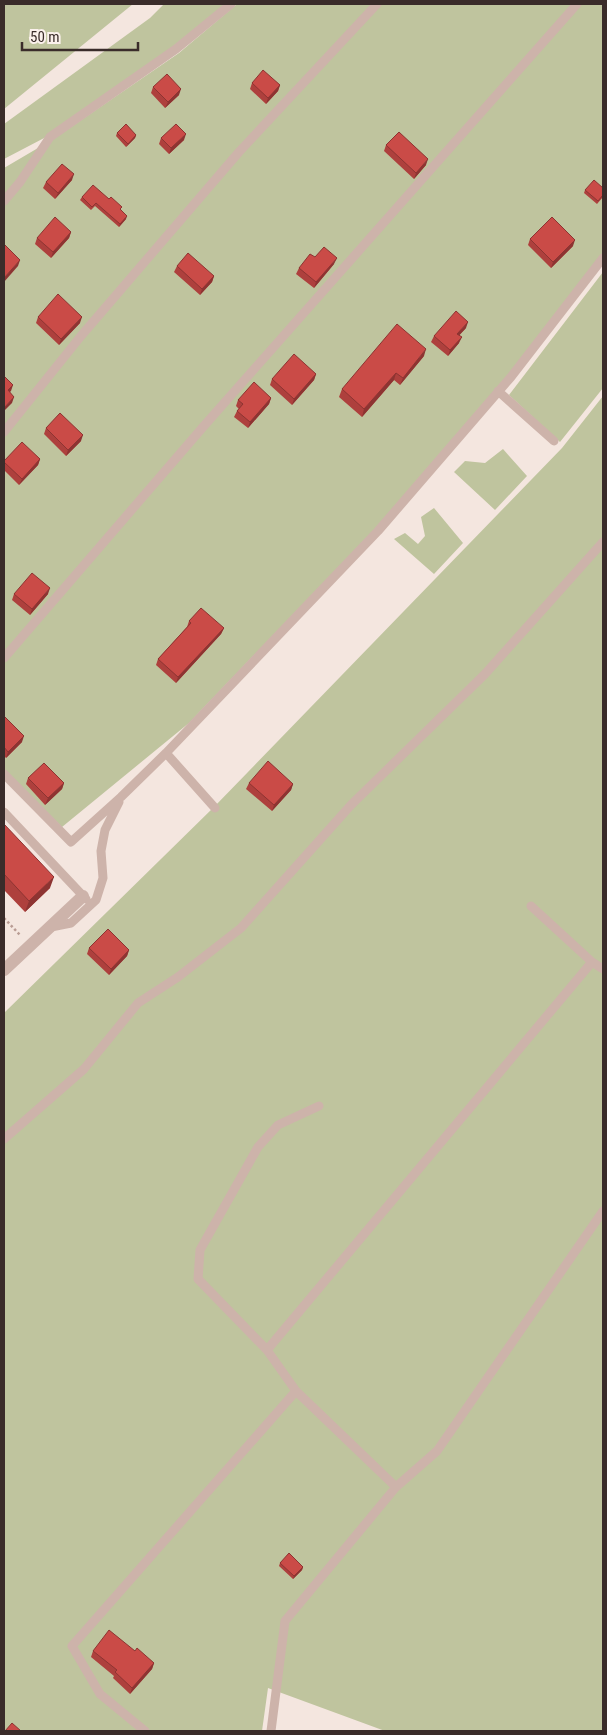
<svg xmlns="http://www.w3.org/2000/svg" width="607" height="1735" viewBox="0 0 607 1735" font-family="'Roboto Condensed',sans-serif">
<rect width="100%" height="100%" fill="#f4e6df"/>
<path fill="#bfc49e" d="M 4,4 L 133,4 L 4,109 Z
M 164,4 L 227,4 L 175,47 L 48,136 L 4,159 L 4,124 L 150,18 Z
M 237,4 L 603,4 L 603,253 L 508,375 L 375,529 L 189,723 L 62,827 L 4,769 L 4,168 L 55,138 L 179,53 Z
M 603,272 L 603,388 L 560,442 L 509,395 Z
M 603,396 L 603,1731 L 385,1731 L 268,1688 L 262,1731 L 4,1731 L 4,1013 L 214,807 L 562,448 Z
M 503,449 L 527,476 L 495,510 L 454,472 L 465,461 L 485,463 Z
M 434,508 L 463,543 L 434,574 L 394,539 L 405,533 L 418,544 L 425,536 L 421,517 Z"/>
<g fill="none" stroke-linecap="round" stroke-linejoin="round">
<path stroke="#b99c94" stroke-width="2.5" stroke-dasharray="2.5 2.5" stroke-linecap="butt" d="M 4,918 L 20,935"/>
<path stroke="#cdb3aa" stroke-width="9" d="M 4,201 L 20,182 L 50,137 L 176,49 L 231,4
M 498,391 L 554,441
M 4,432 L 81,336 L 239,152 L 377,4
M 4,658 L 203,427 L 577,4
M 166,753 L 215,808
M 4,774 L 71,842 L 121,797 L 166,753 L 378,531 L 511,377 L 603,258
M 4,812 L 86,899
M 531,906 L 592,962 L 603,969
M 51,927 L 71,923 L 96,900 L 103,878 L 101,851 L 105,830 L 119,802
M 319,1106 L 278,1125 L 258,1147 L 200,1250 L 198,1279 L 267,1350 L 296,1391 L 396,1487
M 4,1139 L 84,1069 L 138,1003 L 178,977 L 241,928 L 351,805 L 485,674 L 603,542
M 267,1350 L 592,962
M 145,1731 L 100,1694 L 72,1646 L 296,1391
M 271,1731 L 285,1621 L 396,1487 L 437,1451 L 603,1211"/>
<path stroke="#cdb3aa" stroke-width="12" d="M 4,970 L 83,896"/>
</g>
<path fill="#ae403d" d="M 252,83 L 280,85 L 278,91 L 266,104 L 250,89 Z
M 153,87 L 179,95 L 165,108 L 151,93 Z
M 117,133 L 136,135 L 135,138 L 126,147 L 116,136 Z
M 161,138 L 184,140 L 169,154 L 159,144 Z
M 386,145 L 426,165 L 414,179 L 384,151 Z
M 72,180 L 55,199 L 43,188 L 46,182 Z
M 603,188 L 603,197 L 597,204 L 584,193 L 585,190 Z
M 82,197 L 109,199 L 121,210 L 126,219 L 119,227 L 95,206 L 91,210 L 80,200 Z
M 71,232 L 69,238 L 51,258 L 35,244 L 37,238 Z
M 530,239 L 573,246 L 551,268 L 528,245 Z
M 315,257 L 334,264 L 314,288 L 296,274 L 299,268 Z
M 177,266 L 214,276 L 212,282 L 200,295 L 174,272 Z
M 38,317 L 80,323 L 59,345 L 36,323 Z
M 466,328 L 459,335 L 459,343 L 448,356 L 431,342 L 434,336 Z
M 424,356 L 400,385 L 394,380 L 362,417 L 339,397 L 342,389 Z
M 316,374 L 314,380 L 292,405 L 270,385 L 272,379 Z
M 271,398 L 269,404 L 248,428 L 234,417 L 237,411 L 239,409 L 236,406 L 238,400 Z
M 46,428 L 81,441 L 66,456 L 44,434 Z
M 40,459 L 38,465 L 19,485 L 4,470 L 4,461 Z
M 14,594 L 48,594 L 30,615 L 12,600 Z
M 189,621 L 224,628 L 221,634 L 176,683 L 156,665 L 158,659 L 187,627 Z
M 4,716 L 22,742 L 6,758 L 4,756 Z
M 28,778 L 64,783 L 62,789 L 45,805 L 26,784 Z
M 249,783 L 293,784 L 291,790 L 272,811 L 246,789 Z
M 4,824 L 50,888 L 25,912 L 4,890 Z
M 89,948 L 129,950 L 127,956 L 109,975 L 87,954 Z
M 280,1563 L 303,1567 L 302,1570 L 293,1579 L 279,1566 Z
M 93,1651 L 135,1651 L 154,1663 L 152,1669 L 130,1694 L 113,1678 L 114,1676 L 91,1657 Z"/>
<path fill="#8d3432" d="M 280,85 L 278,91 L 266,104 L 268,98 Z
M 181,89 L 179,95 L 165,108 L 168,102 Z
M 186,134 L 184,140 L 169,154 L 171,148 Z
M 136,135 L 135,138 L 126,147 L 128,144 Z
M 428,159 L 426,165 L 414,179 L 416,173 Z
M 74,174 L 72,180 L 55,199 L 58,193 Z
M 127,216 L 126,219 L 119,227 L 120,224 Z
M 71,232 L 69,238 L 51,258 L 53,252 Z
M 575,240 L 573,246 L 551,268 L 553,262 Z
M 337,258 L 334,264 L 314,288 L 316,282 Z
M 20,260 L 18,266 L 4,282 L 4,278 Z
M 214,276 L 212,282 L 200,295 L 202,289 Z
M 82,317 L 80,323 L 59,345 L 61,339 Z
M 468,322 L 466,328 L 455,340 L 457,334 Z
M 462,337 L 459,343 L 448,356 L 450,350 Z
M 426,349 L 424,356 L 400,385 L 403,378 Z
M 396,373 L 394,380 L 362,417 L 364,409 Z
M 316,374 L 314,380 L 292,405 L 294,399 Z
M 13,385 L 11,391 L 6,396 L 8,390 Z
M 14,397 L 12,403 L 4,411 L 4,408 Z
M 271,398 L 269,404 L 248,428 L 250,422 Z
M 83,435 L 81,441 L 66,456 L 68,450 Z
M 40,459 L 38,465 L 19,485 L 22,479 Z
M 50,588 L 48,594 L 30,615 L 32,609 Z
M 224,628 L 221,634 L 176,683 L 178,677 Z
M 24,736 L 22,742 L 6,758 L 8,752 Z
M 64,783 L 62,789 L 45,805 L 48,798 Z
M 293,784 L 291,790 L 272,811 L 274,805 Z
M 54,877 L 50,888 L 25,912 L 29,901 Z
M 129,950 L 127,956 L 109,975 L 111,969 Z
M 303,1567 L 302,1570 L 293,1579 L 294,1576 Z
M 154,1663 L 152,1669 L 130,1694 L 132,1688 Z"/>
<path fill="#ca4b47" stroke="#8d3432" d="M 263,70 L 280,85 L 268,98 L 252,83 Z
M 167,74 L 181,89 L 168,102 L 153,87 Z
M 126,124 L 136,135 L 128,144 L 117,133 Z
M 176,124 L 186,134 L 171,148 L 161,138 Z
M 399,132 L 428,159 L 416,173 L 386,145 Z
M 62,164 L 74,174 L 58,193 L 46,182 Z
M 594,180 L 603,188 L 603,195 L 598,201 L 585,190 Z
M 93,185 L 109,199 L 111,197 L 122,207 L 120,209 L 127,216 L 120,224 L 96,203 L 92,207 L 82,197 Z
M 55,217 L 71,232 L 53,252 L 37,238 Z
M 552,217 L 575,240 L 553,262 L 530,239 Z
M 4,244 L 20,260 L 4,278 Z
M 324,247 L 337,258 L 316,282 L 299,268 L 310,254 L 315,257 Z
M 188,253 L 214,276 L 202,289 L 177,266 Z
M 58,294 L 82,317 L 61,339 L 38,317 Z
M 456,311 L 468,322 L 457,334 L 462,337 L 450,350 L 434,336 Z
M 397,324 L 426,349 L 403,378 L 396,373 L 364,409 L 342,389 Z
M 294,354 L 316,374 L 294,399 L 272,379 Z
M 4,376 L 13,385 L 8,390 L 14,397 L 4,408 Z
M 254,382 L 271,398 L 250,422 L 237,411 L 243,404 L 238,400 Z
M 60,413 L 83,435 L 68,450 L 46,428 Z
M 22,442 L 40,459 L 22,479 L 4,462 L 4,461 Z
M 32,573 L 50,588 L 32,609 L 14,594 Z
M 201,608 L 224,628 L 178,677 L 158,659 L 191,623 L 189,621 Z
M 4,716 L 24,736 L 8,752 L 4,747 Z
M 268,761 L 293,784 L 274,805 L 249,783 Z
M 44,763 L 64,783 L 48,798 L 28,778 Z
M 4,824 L 54,877 L 29,901 L 4,874 Z
M 108,929 L 129,950 L 111,969 L 89,948 Z
M 289,1553 L 303,1567 L 294,1576 L 280,1563 Z
M 109,1630 L 135,1651 L 137,1648 L 154,1663 L 132,1688 L 115,1672 L 117,1670 L 93,1651 Z
M 12,1723 L 21,1731 L 5,1731 Z"/>
<rect width="607" height="1735" fill="none" stroke="#3a2c2a" stroke-width="10"/>
<path d="M22 42v8h116v-8" fill="none" stroke="#3a2c2a" stroke-width="2.5"/>
<text x="30" y="42" font-size="15" fill="#3a2c2a" stroke="#fbf1ec" stroke-width="4" paint-order="stroke">50 m</text>
</svg>
